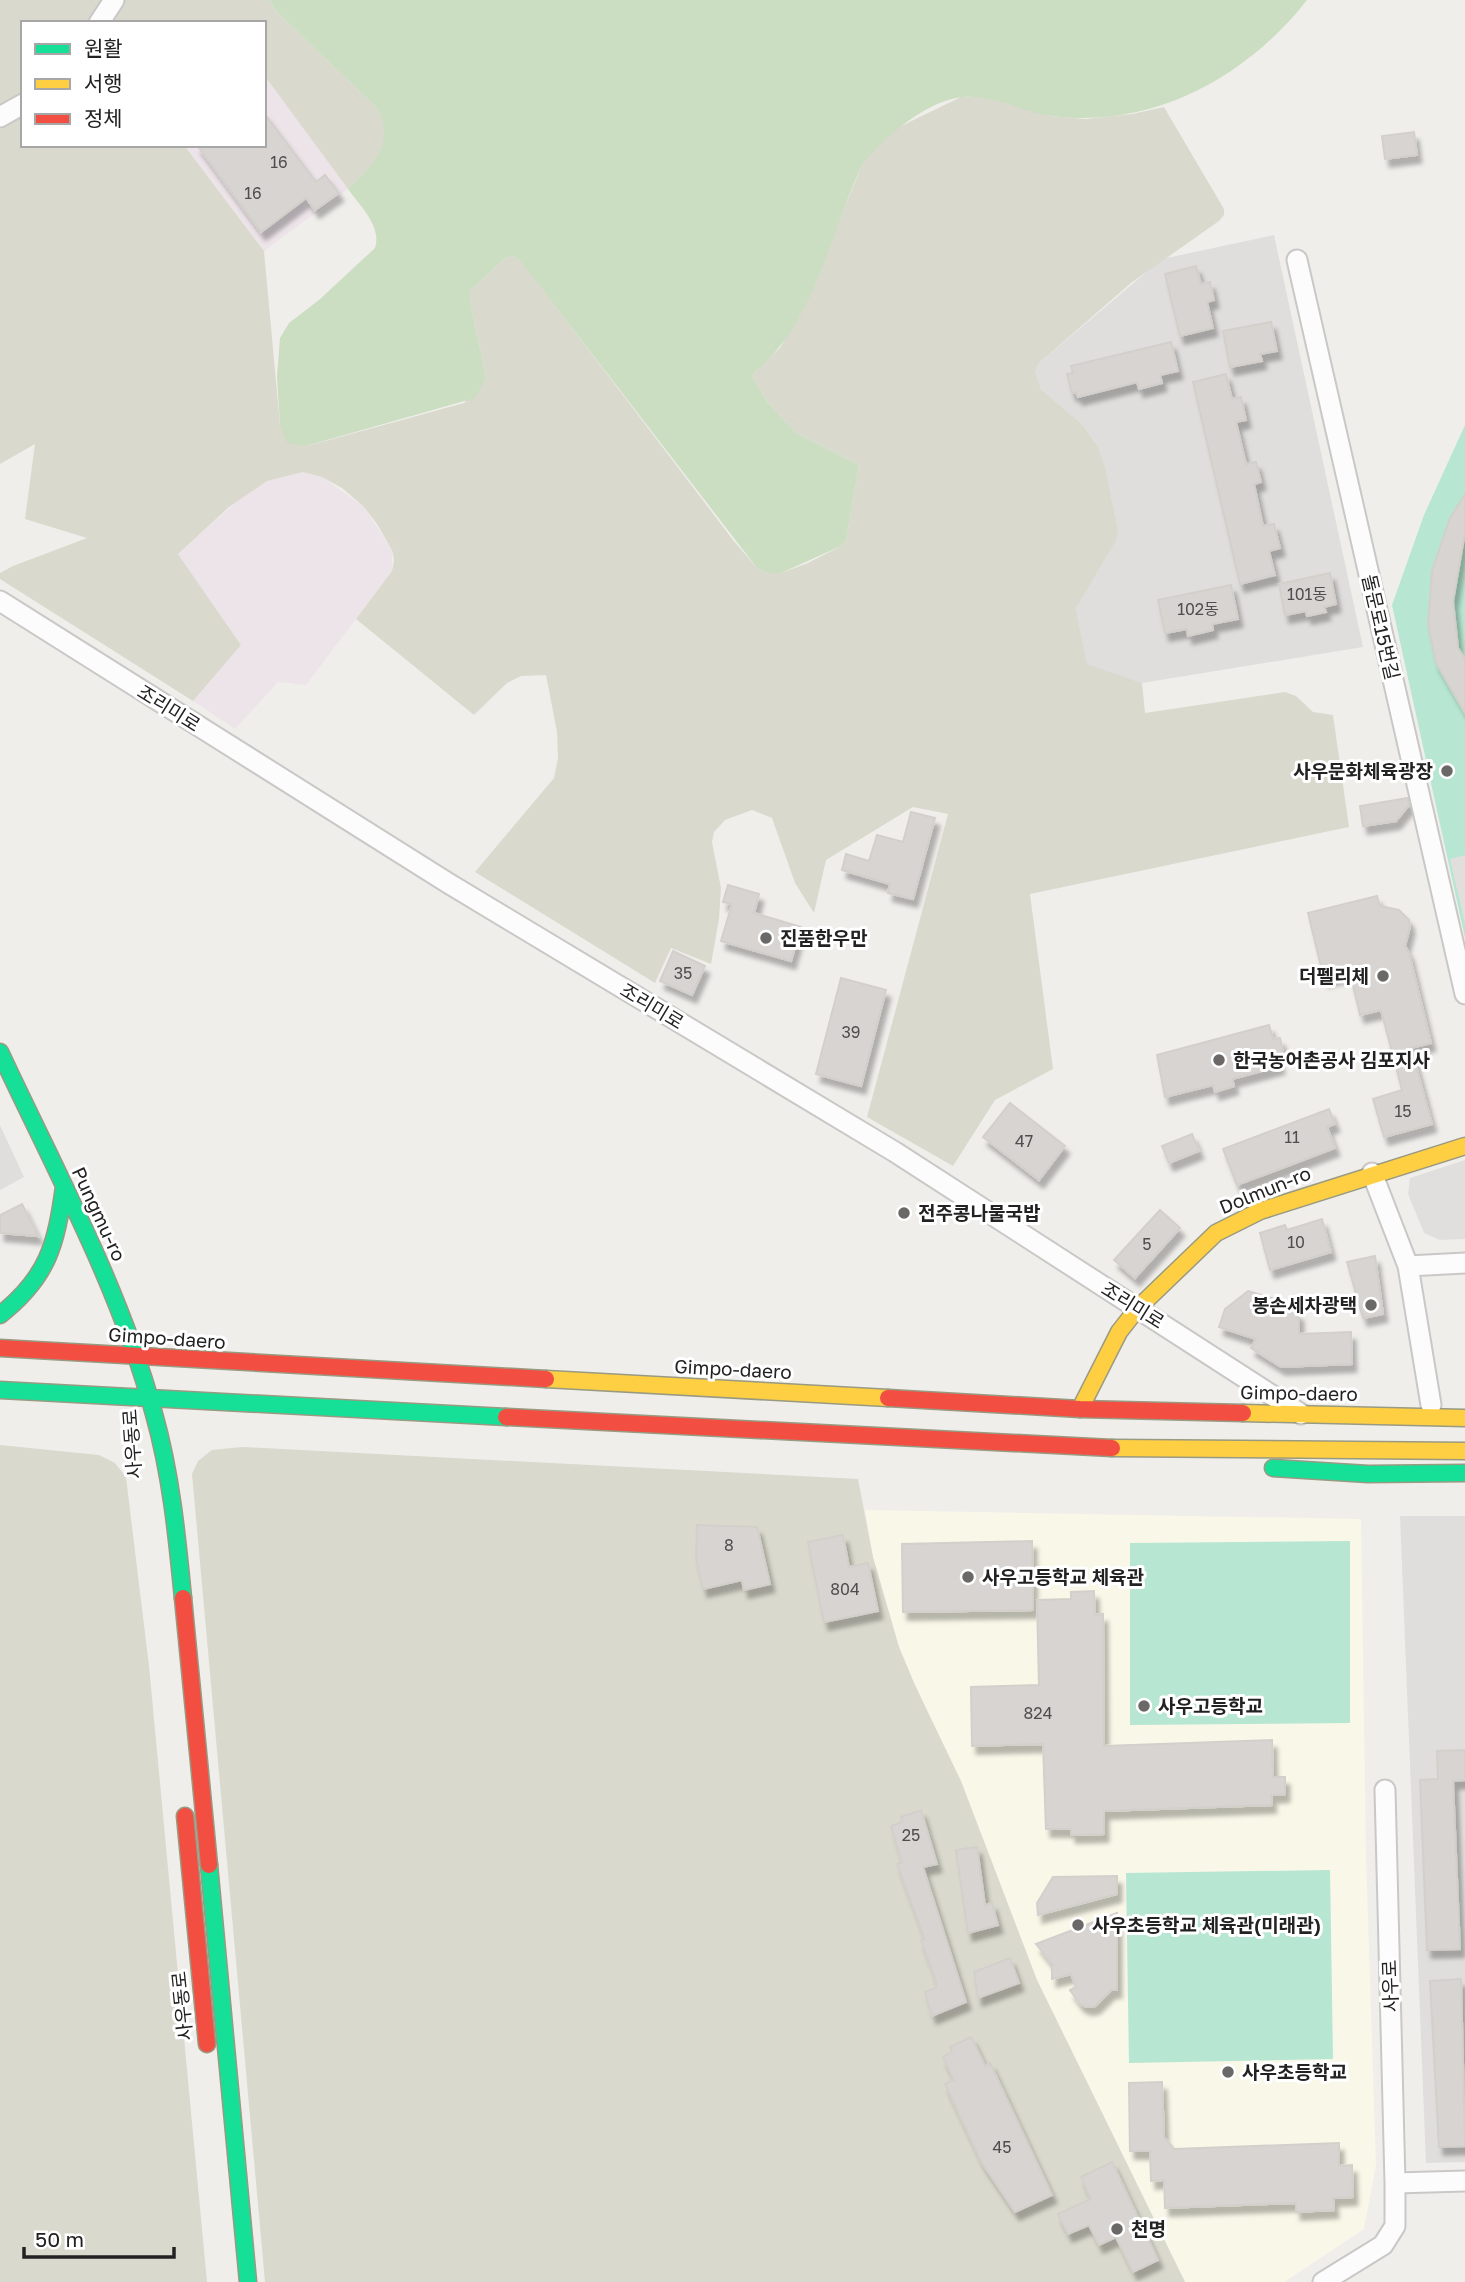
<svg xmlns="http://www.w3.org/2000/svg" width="1465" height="2282" viewBox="0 0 1465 2282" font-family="'Golos Text','Noto Sans KR',sans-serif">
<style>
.residential{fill:#dfdedc}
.industrial{fill:#ede4e9}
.education{fill:#f8f7e8}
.construction{fill:#d9d9cd}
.forest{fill:#cbdec1}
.pitch{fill:#b7e6d2}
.parking{fill:#e0dfde}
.building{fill:#d7d4d2;stroke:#d3d0cc;stroke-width:2;filter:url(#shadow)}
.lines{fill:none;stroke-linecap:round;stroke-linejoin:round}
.street-casing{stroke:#c9c8c7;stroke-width:23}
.fast-casing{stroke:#999a82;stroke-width:19}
.slow-casing{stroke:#999a82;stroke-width:19}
.jam-casing{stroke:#999a82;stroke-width:19}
.street{stroke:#fdfcfc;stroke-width:19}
.fast{stroke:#16e098;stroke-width:16}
.slow{stroke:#ffcf43;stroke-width:16}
.jam{stroke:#f24e42;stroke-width:16}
.poi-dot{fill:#6a6968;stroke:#fff;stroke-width:2.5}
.labels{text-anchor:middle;stroke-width:6;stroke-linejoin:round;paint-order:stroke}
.number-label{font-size:16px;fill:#4f4e4e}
.street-label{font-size:19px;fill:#222;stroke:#fff}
.poi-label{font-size:19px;font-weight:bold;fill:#222;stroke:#fff;text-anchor:start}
</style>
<defs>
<filter id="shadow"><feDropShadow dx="4.5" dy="8" stdDeviation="2" flood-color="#0004"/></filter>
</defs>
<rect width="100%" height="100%" fill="#f0eeeb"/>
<path class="residential" d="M1274,235L1363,647L1142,683L1087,665L1076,609L1117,539L1118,529L1105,466L1098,447L1083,425L1041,389L1035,371L1039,363L1162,259Z
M0,1125L24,1177L0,1190Z
M1400,1516H1465V2162L1426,2163Z"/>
<path class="industrial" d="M264,75L348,189L264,251L184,145H264Z
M303,472L322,477L363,506L392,550V571L306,685L278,682L235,729L193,701L241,645L178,554L246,493L267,481Z"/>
<path class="education" d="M865,1510L1361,1519L1366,1855L1376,2165L1364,2229L1284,2282H1185L1037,1980L1015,1927L991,1860L899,1647L873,1557Z"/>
<path class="construction" d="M0,0H102L88,23H23V92L0,106Z
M124,0H269L276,11L377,108L384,120L386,137L381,152L369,169L348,189L264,75V23H109Z
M961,97H985L1050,116L1085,119L1132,114L1164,107L1224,209V215L1219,221L1131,283L1039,363L1035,371L1041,389L1083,425L1098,447L1105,466L1118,529L1117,539L1076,609L1087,664L1142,683L1145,713L1285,692L1296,696L1313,712L1333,715L1349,827L1030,894L1053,1069L995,1100L953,1166L867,1117L948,814L913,807L826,860L814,913L795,883L772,818L752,810L725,820L714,832L712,842L721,888L719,919L711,964L671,948L655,983L475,872L554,778L558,758L557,732L546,675L521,676L507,683L474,715L356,619L392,571L394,560L392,550L377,524L363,506L342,488L322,477L303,472L267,481L229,507L178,554L241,645L193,701L0,579V573L13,566L87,538L25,519L35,444L0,464V129L23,116V145H184L264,251L280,425L307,446L464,403L486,378L470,301V291L505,258L512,256L519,258L733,540L757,568L768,573H781L808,563L841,546L846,540L859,465L796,433L768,403L753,378L754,373L780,348L793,325L811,291L861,167L872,151L895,129Z
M0,1445L99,1455L115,1463L126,1477L149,1666L207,2282H0Z
M242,1447L858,1479L873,1557L899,1647L914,1683L961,1781L1037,1980L1185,2282H265L192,1474L198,1461L212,1450Z"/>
<path class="forest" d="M269,0H1307C1246,78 1152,129 1052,116C1022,112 995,95 964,97C928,99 881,139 861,167C830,235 814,324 754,373L753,378L768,403L796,433L859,465L846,540L841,546L781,573H768L757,568L519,259L513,256L505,258L470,291V301L486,378L475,398L306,446L287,443L280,425L277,377L280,338L289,323L319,300L375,248C382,226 360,206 348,189C373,166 396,142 377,108L276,11Z"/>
<path class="pitch" d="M1465,425V938L1392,605L1424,515Z
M1350,1541V1723L1130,1725V1543Z
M1330,1870L1333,2059L1129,2063L1126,1873Z"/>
<path class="parking" d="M1465,855V924L1450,859Z
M1465,1160V1239L1440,1240L1424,1233L1408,1194L1410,1178Z"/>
<path class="building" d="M264,113L316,182L325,175L339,193L315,210L306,198L261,232L197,145H264Z
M1414,132L1417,155L1385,159L1382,136Z
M1196,266L1201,284L1210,282L1214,300L1207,302L1213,328L1180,336L1165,274Z
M1271,322L1277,351L1260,354L1262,361L1230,367L1223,331Z
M1171,342L1178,371L1160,375L1162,383L1139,389L1137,382L1078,397L1076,392L1072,393L1067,374L1073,373L1071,366Z
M1226,374L1232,399L1241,397L1246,420L1236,422L1246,464L1256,462L1261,482L1254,484L1263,526L1274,524L1280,548L1269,551L1275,575L1240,584L1193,382Z
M1465,494V532L1453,601L1458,648L1465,659V713L1436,663L1428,625L1432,571L1450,518Z
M1330,573L1336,604L1324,607L1326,612L1307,616L1306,611L1285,615L1279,584Z
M1231,585L1238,619L1212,624L1213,630L1188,636L1187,629L1165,633L1158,600Z
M1408,798L1409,805L1396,821L1363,826L1360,806Z
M911,812L935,818L913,899L888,893L890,884L842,870L846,854L869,861L877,835L903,842Z
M728,885L759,894L754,913L801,927L791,961L721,941L732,904L723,902Z
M1377,896L1380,906L1399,910L1409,920L1410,927L1405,946L1409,953L1431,1043L1411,1048L1432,1124L1384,1137L1373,1099L1402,1090L1381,1010L1360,1015L1350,973L1324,979L1308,913Z
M673,951L705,966L692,995L660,981Z
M841,978L886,990L861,1086L816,1074Z
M1269,1025L1273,1039L1280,1038L1283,1052L1277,1054L1280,1066L1232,1079L1234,1086L1215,1092L1213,1085L1165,1097L1157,1055Z
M1010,1103L1065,1146L1039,1180L983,1137Z
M1329,1109L1335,1124L1327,1127L1335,1148L1237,1185L1223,1149Z
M1192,1134L1199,1151L1169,1163L1162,1146Z
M22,1204L38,1236L0,1233V1215Z
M1160,1210L1180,1228L1135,1278L1114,1260Z
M1322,1219L1331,1252L1270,1270L1260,1233L1285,1225L1287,1230Z
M1375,1256L1383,1314L1363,1318L1347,1262Z
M1248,1291L1275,1299L1299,1314V1334L1351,1332L1352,1364L1281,1367L1251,1348L1256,1339L1219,1327L1225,1309Z
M697,1525L757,1527L770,1584L744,1590L742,1580L703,1589L696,1559Z
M843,1535L849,1567L868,1563L878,1611L824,1622L808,1542Z
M1032,1541L1033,1610L903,1612L902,1544Z
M1094,1591L1095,1615L1103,1614L1104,1746L1272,1740L1273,1777H1285V1794L1271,1795L1272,1805L1104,1811V1834L1071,1835V1829H1046L1043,1744L972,1746L971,1687L1039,1685L1037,1600L1071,1599V1592Z
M1465,1750V1780L1453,1781L1460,1949L1427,1950L1420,1780L1438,1779L1437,1751Z
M921,1810L937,1864L923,1867L966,2002L932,2016L925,1992L936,1988V1981L921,1940L925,1939L897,1864L902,1863L891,1826L902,1822L901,1817Z
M977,1847L985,1905L992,1903L998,1925L968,1933L956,1850Z
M1117,1876V1894L1038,1915L1037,1903L1053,1877Z
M1117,1913V1990H1111L1095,2006L1087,2007L1080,2004L1070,1990L1076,1987L1071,1974L1052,1979V1964L1036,1944Z
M1010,1958L1019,1983L978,1998L974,1972Z
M1461,1979L1465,2146L1439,2147L1430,1981Z
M971,2037L985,2066L990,2063L1052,2195L1015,2212L982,2163L945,2084L954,2080L943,2057L952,2052L950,2047Z
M1162,2082L1164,2137L1174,2149L1339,2143V2166L1352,2165L1353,2197L1333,2198L1334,2210L1296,2212V2203L1165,2208L1164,2180L1151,2181L1150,2151H1130L1129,2083Z
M1112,2162L1158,2260L1133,2272L1116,2237L1099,2245L1089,2225L1068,2234L1058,2214L1091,2199L1081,2177Z"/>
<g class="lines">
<g class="street-casing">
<path id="street" d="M99,23L114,0
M0,117L23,104
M1297,260L1465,994
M0,601L448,883L895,1152L1301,1414
M1372,1173L1408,1266L1431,1405
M1408,1266L1465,1263
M1385,1790L1395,2183
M1323,2282L1383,2245L1395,2226V2183L1465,2181"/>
</g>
<g class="fast-casing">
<path id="fast" d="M0,1052C55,1170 120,1288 154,1414C171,1474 177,1536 183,1598
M0,1315C48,1277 56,1245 64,1187
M0,1390L506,1417
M1273,1468L1368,1474L1465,1473
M209,1865L248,2282"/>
</g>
<g class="slow-casing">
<path id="slow" d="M546,1379L888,1398
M1080,1409L1119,1332L1137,1309L1216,1233L1260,1211L1465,1146
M1243,1413L1465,1418
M1112,1448L1465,1451"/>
</g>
<g class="jam-casing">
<path id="jam" d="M0,1348L546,1379
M888,1398L1080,1409L1243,1413
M506,1417L1112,1448
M183,1598L209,1865
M185,1816L207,2044"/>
</g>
<use href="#street" class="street"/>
<use href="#fast" class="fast"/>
<use href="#slow" class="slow"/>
<use href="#jam" class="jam"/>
</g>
<g class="poi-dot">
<circle cx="1447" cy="771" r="7"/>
<circle cx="766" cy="938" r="7"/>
<circle cx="1383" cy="976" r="7"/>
<circle cx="1219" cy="1060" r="7"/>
<circle cx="904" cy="1213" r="7"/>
<circle cx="1371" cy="1305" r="7"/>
<circle cx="968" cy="1577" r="7"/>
<circle cx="1144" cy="1706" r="7"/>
<circle cx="1078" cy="1925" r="7"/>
<circle cx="1228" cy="2072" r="7"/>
<circle cx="1117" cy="2229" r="7"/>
</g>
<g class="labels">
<g class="number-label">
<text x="279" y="168">16</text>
<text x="253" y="199">16</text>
<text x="1307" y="600">101동</text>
<text x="1198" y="615">102동</text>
<text x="683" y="979">35</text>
<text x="851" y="1038">39</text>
<text x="1403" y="1117">15</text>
<text x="1292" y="1143">11</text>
<text x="1024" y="1147">47</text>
<text x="1296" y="1248">10</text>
<text x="1147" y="1250">5</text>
<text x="729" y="1551">8</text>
<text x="845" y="1595">804</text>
<text x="1038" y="1719">824</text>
<text x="911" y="1841">25</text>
<text x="1002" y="2153">45</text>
</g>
<g class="street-label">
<text transform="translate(1381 627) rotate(77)" y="7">돌문로15번길</text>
<text transform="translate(169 708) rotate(32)" y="7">조리미로</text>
<text transform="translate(652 1006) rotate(31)" y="7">조리미로</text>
<text transform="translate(1265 1190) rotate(-22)" y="7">Dolmun-ro</text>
<text transform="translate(99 1214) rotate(65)" y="7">Pungmu-ro</text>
<text transform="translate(1133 1305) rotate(32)" y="7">조리미로</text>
<text transform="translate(167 1338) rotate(4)" y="7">Gimpo-daero</text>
<text transform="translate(733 1369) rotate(3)" y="7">Gimpo-daero</text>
<text transform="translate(1299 1393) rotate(1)" y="7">Gimpo-daero</text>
<text transform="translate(132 1444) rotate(-94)" y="7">사우동로</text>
<text transform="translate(1390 1986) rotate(-92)" y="7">사우로</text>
<text transform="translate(182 2006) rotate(-96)" y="7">사우동로</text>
</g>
<g class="poi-label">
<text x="1433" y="778" text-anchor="end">사우문화체육광장</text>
<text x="780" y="945">진품한우만</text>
<text x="1369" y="983" text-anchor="end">더펠리체</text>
<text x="1233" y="1067">한국농어촌공사 김포지사</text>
<text x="918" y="1220">전주콩나물국밥</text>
<text x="1357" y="1312" text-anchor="end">봉손세차광택</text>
<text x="982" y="1584">사우고등학교 체육관</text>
<text x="1158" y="1713">사우고등학교</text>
<text x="1092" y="1932">사우초등학교 체육관(미래관)</text>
<text x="1242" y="2079">사우초등학교</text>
<text x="1131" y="2236">천명</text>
</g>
</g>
<rect x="21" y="21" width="245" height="126" fill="#ffffff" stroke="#a7a7a7" stroke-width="2"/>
<rect x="35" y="44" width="35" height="10" fill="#16e098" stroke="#a7a7a7" stroke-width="2"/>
<text x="84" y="56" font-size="21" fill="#222222">원활</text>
<rect x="35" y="79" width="35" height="10" fill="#ffcf43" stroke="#a7a7a7" stroke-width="2"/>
<text x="84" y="91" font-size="21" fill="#222222">서행</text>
<rect x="35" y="114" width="35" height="10" fill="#f24e42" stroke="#a7a7a7" stroke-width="2"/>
<text x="84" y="126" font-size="21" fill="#222222">정체</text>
<path d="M24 2247v10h150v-10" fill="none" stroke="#222222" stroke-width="3.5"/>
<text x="35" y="2247" font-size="21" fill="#222222" stroke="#ffffff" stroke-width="5" paint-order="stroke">50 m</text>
</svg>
